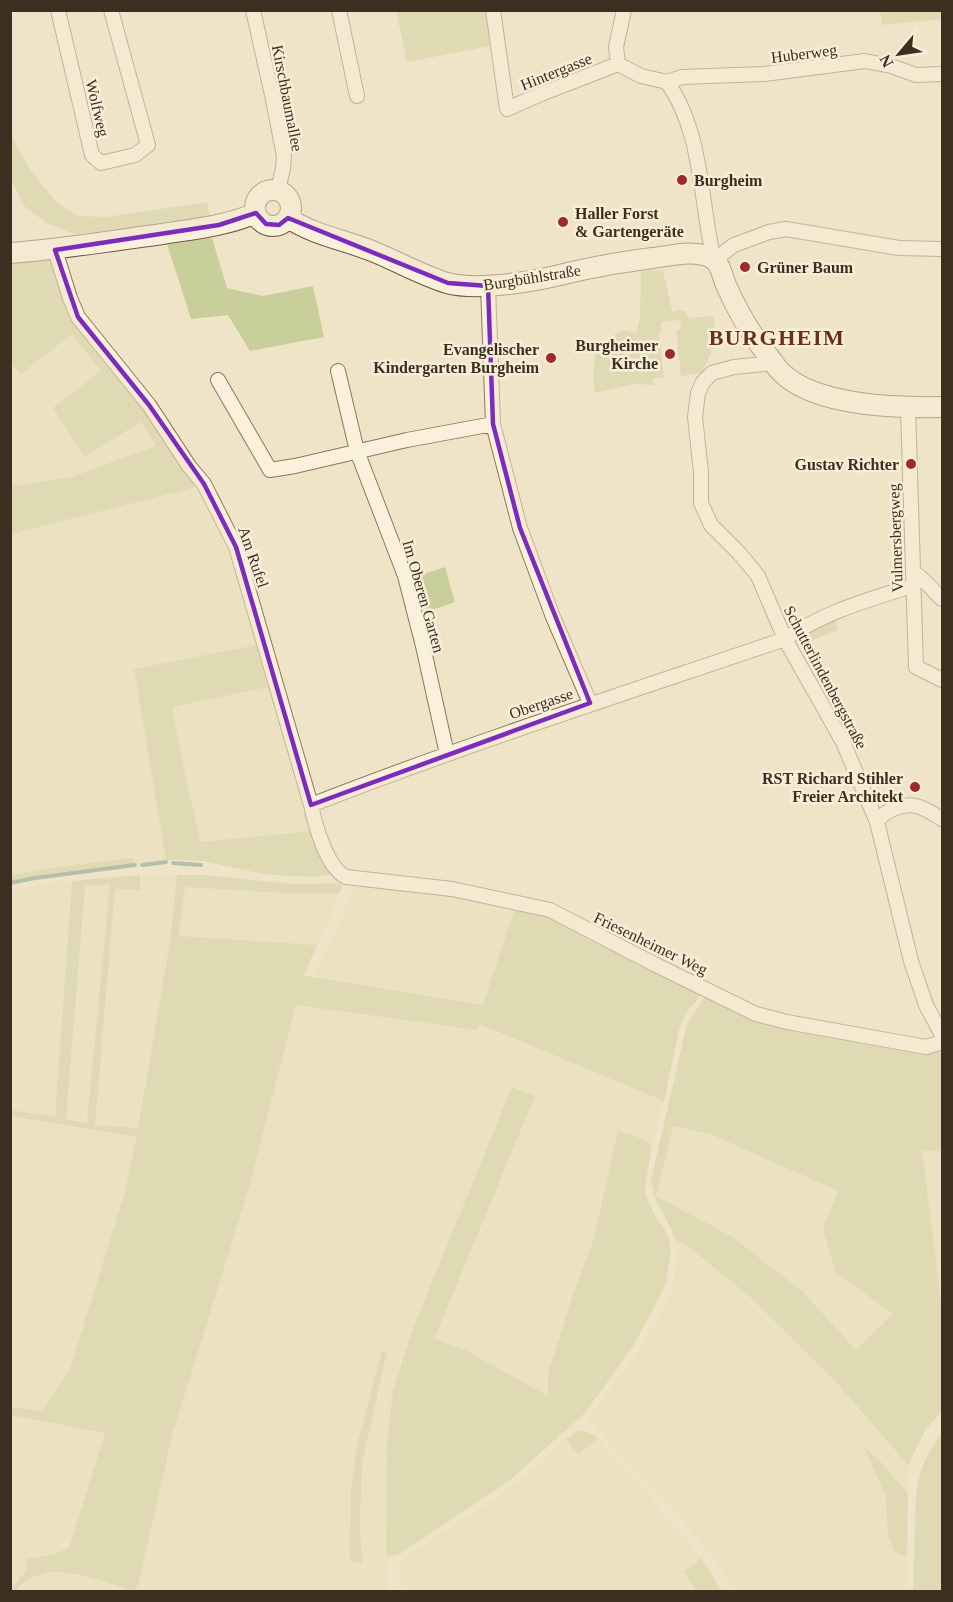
<svg xmlns="http://www.w3.org/2000/svg" width="953" height="1602" viewBox="0 0 953 1602" font-family="Georgia,serif">
<style>
.farmland{fill:#e6deb5;fill-rule:evenodd}
.green{fill:#c9cf9b;fill-rule:evenodd}
.lines{fill:none;stroke-linecap:round;stroke-linejoin:round}
.stream{stroke:#6f938a;stroke-width:4}
.street-casing{stroke:#8d765c;stroke-width:16}
.secondary-casing{stroke:#6f573f;stroke-width:22}
.street{stroke:#faf1dc;stroke-width:14}
.secondary{stroke:#faf1dc;stroke-width:20}
.marked{fill:none;stroke:#7b2cbf;stroke-width:4.5;stroke-linejoin:round}
.poi-dot{fill:#9e2a2b;stroke:#f7eed8;stroke-width:2}
.labels{text-anchor:middle;stroke-width:5;stroke-linejoin:round;paint-order:stroke}
.street-label{font-size:16px;fill:#3d2e20;stroke:#f7eed8}
.poi-label{font-size:16px;font-weight:bold;fill:#3d2e20;stroke:#f7eed8;text-anchor:end}
.district-label{font-size:22px;font-weight:bold;letter-spacing:1.5px;fill:#6b2e1e;stroke:#f7eed8}
</style>
<rect width="100%" height="100%" fill="#f0e4c8"/>
<path class="farmland" d="M72,334L102,371L86,457L142,422L156,446L71,477L11,486L10,364L21,373Z
M197,487L217,524L225,545L250,620L256,645L134,669L166,860L135,864L133,858L42,869L11,875V534Z
M268,687L312,831L200,842L177,735L173,707Z
M140,875H177L171,935L137,1129L95,1125L115,889L140,890Z
M72,881L55,1118L11,1110L10,891L31,886Z
M356,881L516,905L483,1005L312,977L346,908Z
M110,884L87,1123L66,1119L85,886Z
M185,886L283,893L338,894L331,917L317,945L179,936Z
M296,1005L476,1030L478,1024L664,1101L652,1146L638,1137L605,1184L594,1238L573,1295L548,1373V1396L465,1350L434,1339L535,1096L512,1087L412,1331L393,1391L387,1441L386,1507L388,1591L135,1592L139,1582L173,1432L248,1191ZM387,1351L362,1463L360,1524L362,1562L351,1561V1493L357,1445L382,1352Z
M10,1116L138,1136L124,1195L70,1369L42,1412L11,1407Z
M673,1126L710,1134L838,1191L823,1227L835,1272L893,1314L856,1350L802,1291L731,1236L656,1196Z
M922,1151H942V1310Z
M676,1241L684,1244L749,1296L838,1384L908,1465V1494L881,1462L863,1447L886,1497L894,1551L907,1558L905,1591H733L715,1559L670,1507L588,1419L640,1350L671,1293L678,1254Z
M11,1415L105,1432L69,1548L53,1555L27,1559L26,1571L11,1589Z
M598,1438L647,1493L701,1558L684,1572L696,1592L403,1591L400,1566L406,1556L486,1505L517,1482L566,1439L578,1453Z
M57,1573L90,1577L126,1588L124,1592H15L32,1577L42,1574Z"/>
<path class="green" d="M396,11H485L490,46L407,62Z
M880,11H942V19L882,25Z
M10,133L27,165L56,202L78,216L106,217L207,202L210,216L101,232L73,234L45,222L24,206L11,179Z
M212,238L227,288L263,296L313,286L324,337L250,351L228,315L191,319L167,244Z
M52,257L73,316L145,406L197,487L11,534V486L71,477L156,446L141,422L85,457L53,408L101,371L72,334L21,374L11,364V261Z
M663,270L672,312L678,310L685,311L688,318L713,316C718,339 712,351 702,373L681,376L676,330L681,329L680,320L661,322V333H659L664,377L653,378L654,385L634,384L595,393L593,377L597,342L605,345L610,338L622,330L636,333L640,318L641,271Z
M445,567L455,602L426,612L415,577Z
M835,618L838,630L798,646L799,637Z
M256,645L268,687L173,707L177,735L200,842L312,831L334,874L313,877L286,876L263,874L203,861L166,860L134,669Z
M133,858L135,864L36,876L11,882V875L42,869Z
M140,875V890L115,889L95,1125L138,1128L171,935L177,875H205L294,884L340,883L342,888L338,894L283,893L185,887L179,936L317,945L304,975L312,977L483,1005L516,905L563,918L705,987L695,1003L689,1008L680,1026L664,1101L479,1024L477,1030L296,1005L248,1191L173,1432L139,1582L135,1591H124L125,1588C100,1580 59,1565 33,1577C26,1580 21,1586 15,1591H11V1589L26,1571L27,1559L52,1555L69,1548L105,1433L11,1415L10,1407L42,1411L70,1369L124,1195L137,1137L11,1116V1110L55,1117L72,881ZM110,884L87,1122L86,1123L66,1119L85,886Z
M710,989L779,1023L940,1051L942,1053V1151H922L942,1310V1411L926,1429L908,1465L838,1384L749,1296L685,1244L676,1241C669,1220 653,1202 651,1180L687,1024ZM673,1126L710,1134L838,1191L823,1227L835,1272L893,1314L856,1350L802,1291L731,1236L656,1196Z
M512,1087L535,1096L434,1339L465,1350L548,1396V1373L573,1295L594,1238L618,1131L638,1137L652,1146L645,1186L646,1195L653,1212L668,1235L671,1250L666,1283L652,1311L632,1348L585,1413L510,1480L399,1554L388,1557L386,1552L387,1441L393,1391L412,1331Z
M382,1351H387L362,1463L360,1524L362,1563L350,1561L351,1493L357,1445Z
M579,1430L590,1433L598,1438L578,1454L566,1439Z
M942,1432V1591H913L916,1494C918,1485 919,1475 923,1466C927,1453 935,1442 942,1432Z
M863,1446L881,1462L908,1494L907,1558L894,1551L888,1536L886,1497Z
M701,1558L722,1591H696L684,1572Z"/>
<g class="lines">
<path class="stream" d="M173,863L201,865
M142,865L166,862
M10,883L35,878L135,865"/>
<g class="street-casing">
<path id="street" d="M58,10L92,155L101,163L135,155L148,145L111,10
M253,10L272,95L284,156L283,168L278,191
M339,10L357,96
M493,10L507,109L541,94L618,64
M618,64L641,76L667,82C703,132 700,202 714,260L734,245L769,232L786,229L899,248L942,249
M618,64L616,47L624,10
M667,82L682,77L764,74L865,61L891,66L916,75L942,74
M55,250L70,298L78,317L149,405L189,466L204,484L236,547L311,805C315,825 327,868 346,877L452,889L550,910L656,965L756,1014L787,1022L926,1047L942,1042
M488,286L493,424L520,528L553,617L590,703
M773,363L734,367L712,373L703,382L698,393L695,417L701,472V503L711,525L740,554L758,576L785,639L843,742L877,822L911,961L926,1005L942,1035
M338,371L357,451L405,576L423,646L447,754
M218,380L270,470L295,466L407,440L493,424
M908,408L916,667L942,680
M913,572C924,578 932,590 942,599
M311,805C467,744 626,693 785,639C824,612 868,600 912,586
M877,822C884,811 902,803 916,806C925,808 934,814 942,819"/>
</g>
<g class="secondary-casing">
<path id="secondary" d="M255 208a18 18 0 1 1 36 0a18 18 0 1 1-36 0Z
M288,218C314,235 344,240 372,251C397,261 421,275 447,283C477,291 530,282 560,275C591,267 622,262 653,258C669,256 687,251 703,255C709,256 714,259 718,264C722,271 723,278 726,285C738,313 754,339 773,362C776,366 778,370 782,373C816,406 898,408 942,407
M10,253C62,249 111,241 162,234C194,229 226,226 256,213"/>
</g>
<use href="#street" class="street"/>
<use href="#secondary" class="secondary"/>
</g>
<path d="M0 0H953V1602H0ZM256,213L266,224L279,225L288,218L448,283L488,286L493,424L520,528L590,703L311,805L236,547L204,484L149,405L78,317L55,250L219,225Z" fill="#f0e4c8" fill-opacity=".55" fill-rule="evenodd"/>
<path class="marked" d="M256,213L266,224L279,225L288,218L448,283L488,286L493,424L520,528L590,703L311,805L236,547L204,484L149,405L78,317L55,250L219,225Z"/>
<g class="poi-dot">
<circle cx="682" cy="180" r="6"/>
<circle cx="563" cy="222" r="6"/>
<circle cx="745" cy="267" r="6"/>
<circle cx="670" cy="354" r="6"/>
<circle cx="551" cy="358" r="6"/>
<circle cx="911" cy="464" r="6"/>
<circle cx="915" cy="787" r="6"/>
</g>
<g class="labels">
<g class="street-label">
<text transform="translate(804 53) rotate(-7)" y="6">Huberweg</text>
<text transform="translate(556 71) rotate(-22)" y="6">Hintergasse</text>
<text transform="translate(288 98) rotate(79)" y="6">Kirschbaumallee</text>
<text transform="translate(98 108) rotate(77)" y="6">Wolfweg</text>
<text transform="translate(532 277) rotate(-9)" y="6">Burgbühlstraße</text>
<text transform="translate(895 538) rotate(-92)" y="6">Vulmersbergweg</text>
<text transform="translate(254 557) rotate(71)" y="6">Am Rufel</text>
<text transform="translate(424 596) rotate(74)" y="6">Im Oberen Garten</text>
<text transform="translate(826 677) rotate(62)" y="6">Schutterlindenbergstraße</text>
<text transform="translate(541 703) rotate(-19)" y="6">Obergasse</text>
<text transform="translate(651 943) rotate(26)" y="6">Friesenheimer Weg</text>
</g>
<g class="poi-label">
<text x="694" y="186" text-anchor="start">Burgheim</text>
<text x="575" y="219" text-anchor="start">Haller Forst<tspan x="575" dy="18">&amp; Gartengeräte</tspan></text>
<text x="757" y="273" text-anchor="start">Grüner Baum</text>
<text x="658" y="351">Burgheimer<tspan x="658" dy="18">Kirche</tspan></text>
<text x="539" y="355">Evangelischer<tspan x="539" dy="18">Kindergarten Burgheim</tspan></text>
<text x="899" y="470">Gustav Richter</text>
<text x="903" y="784">RST Richard Stihler<tspan x="903" dy="18">Freier Architekt</tspan></text>
</g>
<g class="district-label">
<text x="777" y="345">BURGHEIM</text>
</g>
</g>
<rect width="953" height="1602" fill="none" stroke="#3d2e20" stroke-width="24"/>
<g transform="translate(899 54) rotate(241)" stroke="#f7eed8" stroke-width="4.5" paint-order="stroke">
<path d="M0-4.5L10 22L0 15L-10 22Z" fill="#3d2e20"/>
<text y="-9" font-size="16" font-weight="bold" text-anchor="middle" fill="#3d2e20">N</text>
</g>
</svg>
